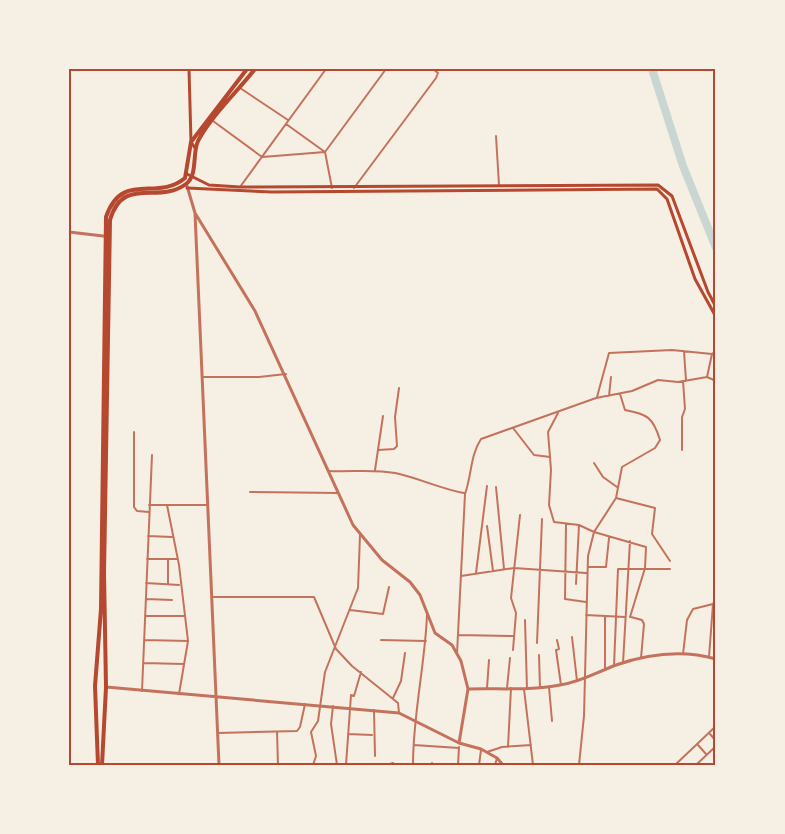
<svg xmlns="http://www.w3.org/2000/svg" width="785" height="834" viewBox="0 0 785 834" font-family="'Noto Sans',sans-serif">
<style>
.lines{fill:none;stroke-linecap:round;stroke-linejoin:round}
.river{stroke:#c9d6d2;stroke-width:8}
.minor{stroke:#c5725c;stroke-width:2}
.tertiary{stroke:#c5725c;stroke-width:3}
.secondary{stroke:#b5482f;stroke-width:3}
.primary{stroke:#b5482f;stroke-width:4}
.neatline{fill:none;stroke:#b5482f;stroke-width:2}
</style>
<rect width="100%" height="100%" fill="#f6efe4"/>
<g class="lines">
<path class="river" d="M652,69L683,166L716,248"/>
<path class="minor" d="M240,88L288,120
M213,121L262,157L325,152L332,188
M286,124L325,152L386,69
M496,136L499,185
M240,187L326,69
M354,188L436,78L438,73L433,69
M684,351L686,381
M202,377H259L286,374
M707,377L716,381
M609,396L611,377
M597,397L609,353L672,350L712,354L716,351
M558,413L548,432L551,470L549,505L554,522L579,525L594,532L646,547L645,568L630,617
M513,428L534,455L550,457
M134,432V507L137,511L149,512
M378,450L394,449L397,446L395,417L399,388
M682,450V417L685,409L683,381
M594,463L603,477L617,487
M375,470L383,416
M329,471C352,472 374,469 395,473C419,478 441,489 464,493
M496,487L504,569
M250,492L338,493
M616,498L655,508L652,534L670,561
M149,505H207
M167,505L179,565L188,641L179,694
M566,524L565,599L586,602
M487,526L493,571
M148,536L172,537
M147,559H177
M588,567H606L609,538
M476,573L487,486
M461,576L514,568L586,573
M146,583L179,585
M168,583V559
M576,584L579,525
M212,597H314L336,649L352,666L398,703L399,713
M146,599L172,600
M350,610L383,614L389,587
M586,615L625,617
M145,616H184
M631,617L642,620L644,624L641,658
M525,620L527,689
M458,635L514,636
M572,637L577,681
M144,640L188,641
M381,640L426,641
M557,640L559,649L556,650L561,685
M537,643L542,519
M513,650L516,613L511,598L520,515
M457,654L465,494C472,474 470,456 481,439L596,398L632,391L658,380L678,382L707,377L712,354
M683,654L687,620L693,609L713,604L716,599
M539,655L540,688
M709,657L713,604
M143,663L184,664
M623,663L630,541
M614,666L618,569H670
M605,670V616
M549,687L552,721
M487,688L489,660
M507,688L510,658
M524,689L533,765
M142,691L152,455
M393,698L401,681L405,653
M333,706L331,724L337,765
M374,710L375,756
M277,732L278,765
M218,733L297,731L300,727L305,704
M348,734L372,735
M710,734L716,741
M414,745L459,748
M698,745L706,754
M508,747L511,688
M487,752L502,747L531,745
M413,764C413,714 425,665 427,615
M313,765L316,756L311,732L318,721L325,672L358,588L360,535
M346,765L351,695L354,696L361,672
M387,765L393,763
M432,765V763
M458,765L459,747
M479,765L481,750
M495,765L497,758
M579,765L584,716L588,556L594,532L616,498L622,467L655,448L660,440C653,417 647,414 625,410L620,394
M675,765L716,726
M696,765L716,746"/>
<path class="tertiary" d="M187,186L195,213L219,765
M195,213L255,311L353,525L382,560L410,582L420,595L435,633L452,645L461,661L468,689L459,743
M69,232L103,236
M106,687L399,713L459,743L481,749L497,758L503,765
M468,689C499,688 529,691 560,685C580,682 597,672 616,665C648,654 684,650 716,659"/>
<path class="secondary" d="M189,69L191,142L195,148
M187,174L209,185L240,187L658,185L672,196L708,292L716,307
M187,188L272,192L657,189L667,199L695,279L716,317"/>
<path class="primary" d="M98,765L95,686L101,609L106,217C122,170 157,202 185,178L191,142L247,69
M102,765L106,687L104,573L110,220C123,175 158,205 186,184C198,175 192,154 198,141C212,115 237,92 255,69"/>
</g>
<rect width="785" height="834" fill="none" stroke="#f6efe4" stroke-width="141"/>
<rect x="70" y="70" width="644" height="694" class="neatline"/>
</svg>
